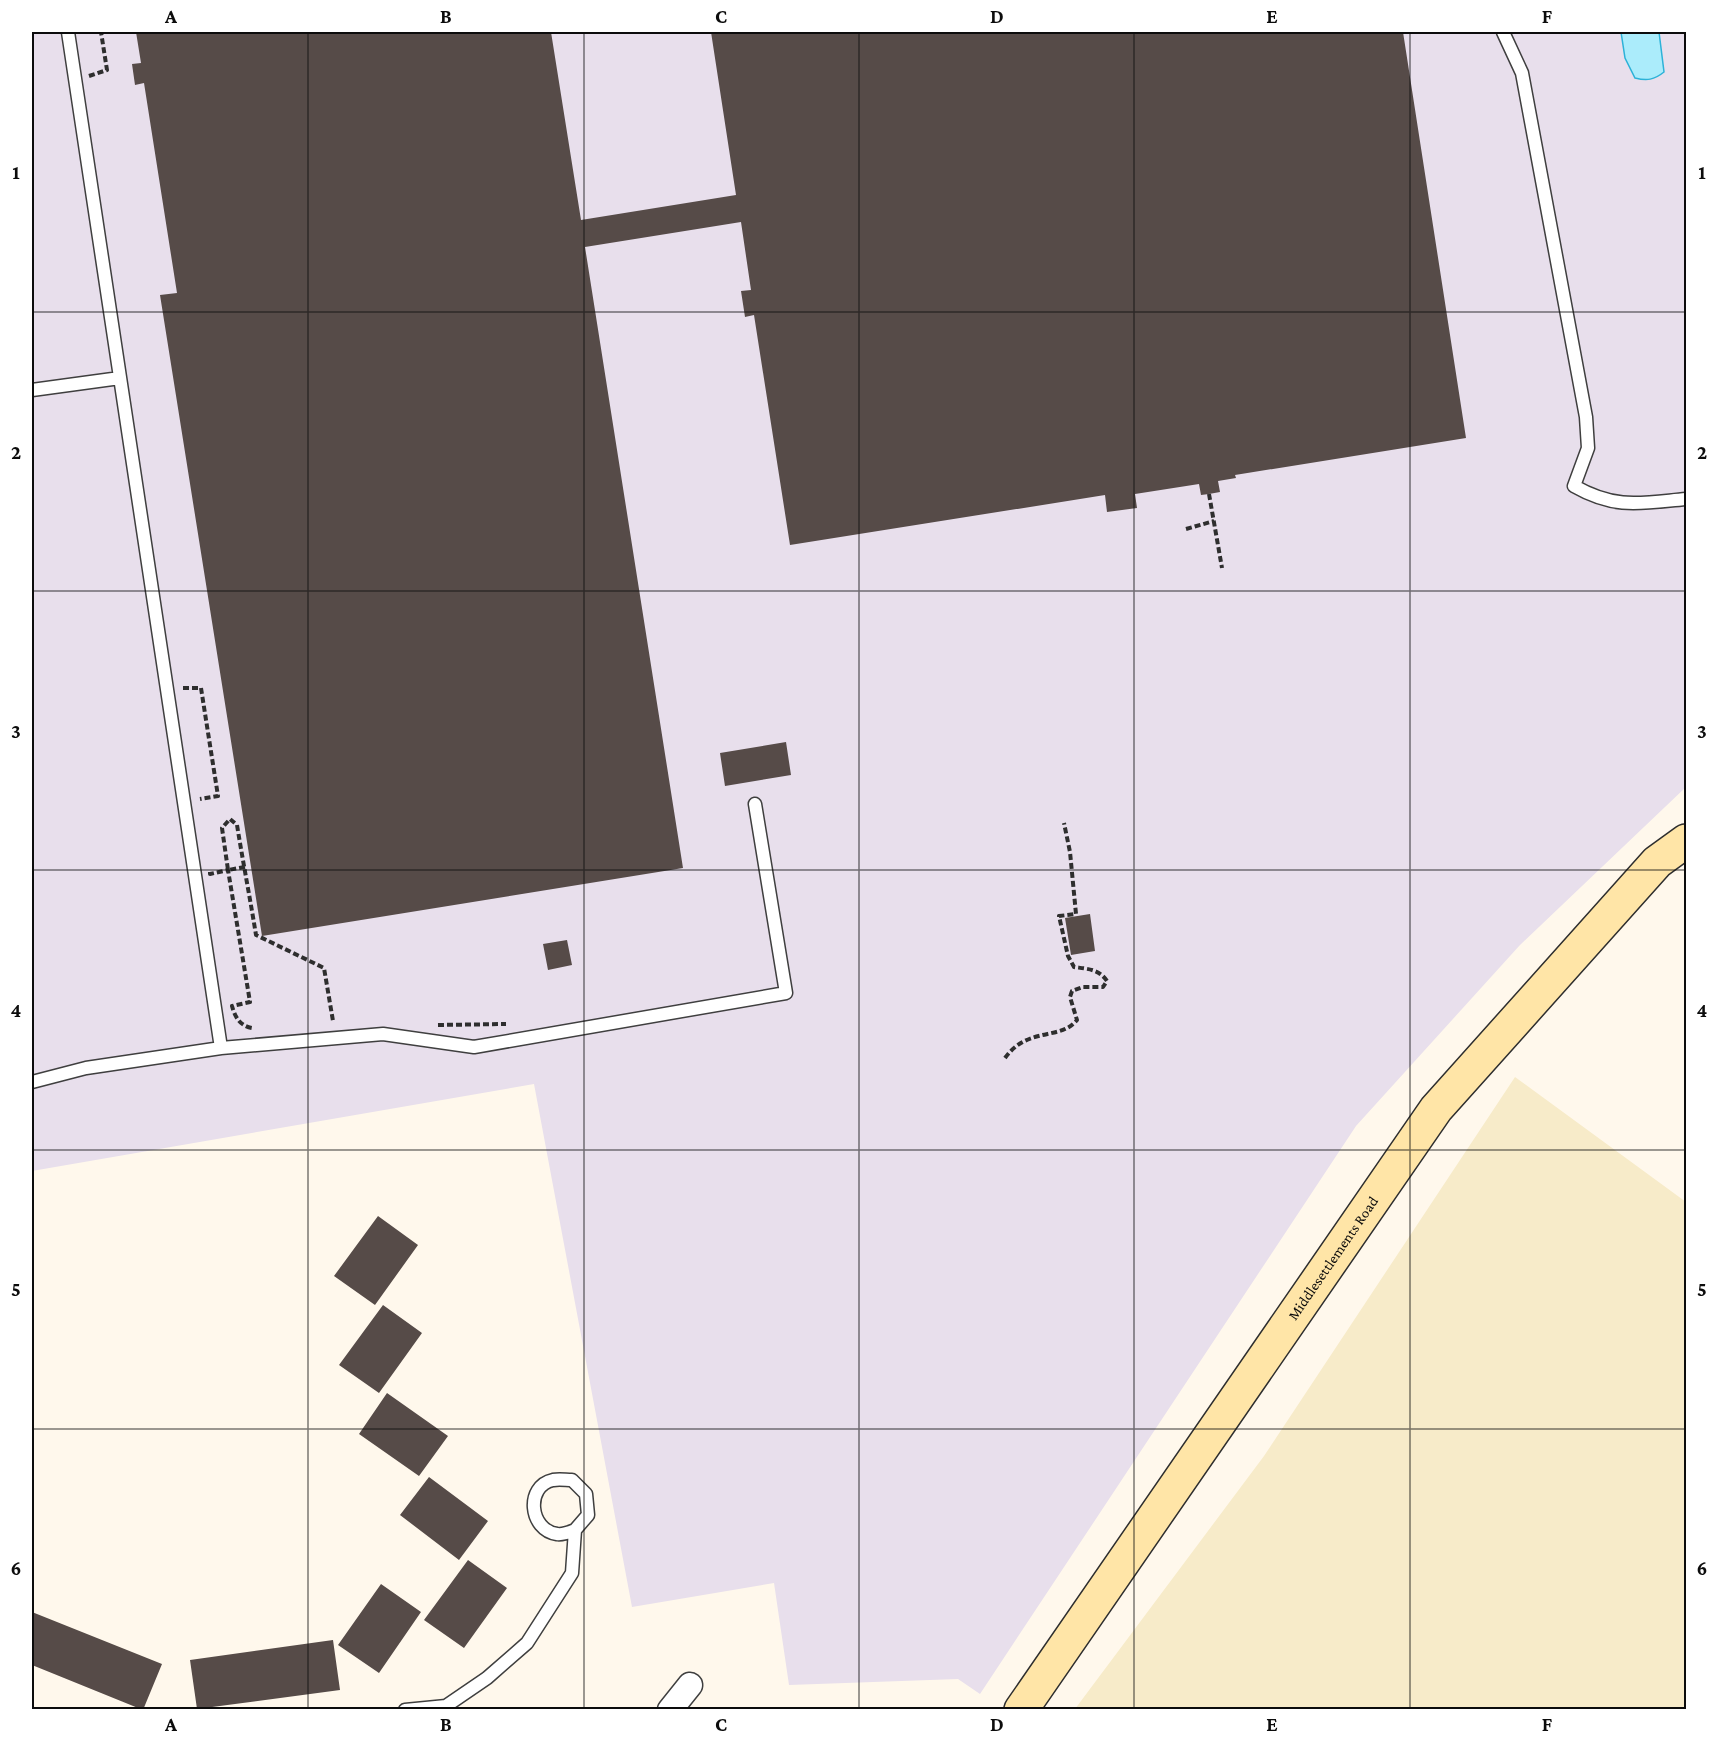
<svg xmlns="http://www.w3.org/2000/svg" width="1718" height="1741" viewBox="0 0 1718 1741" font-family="'Crimson Pro',serif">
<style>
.industrial{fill:#e8dfec}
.farmland{fill:#f7ebc9}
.water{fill:#abecfb;stroke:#2db2d8;stroke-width:1.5}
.building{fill:#564b48}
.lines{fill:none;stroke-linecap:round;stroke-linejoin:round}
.lane-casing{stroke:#3f3f3f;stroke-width:15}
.street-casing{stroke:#3f3f3f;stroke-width:27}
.secondary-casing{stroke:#2e2e2e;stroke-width:36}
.path{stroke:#2e2e2e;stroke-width:4;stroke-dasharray:6 3;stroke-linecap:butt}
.lane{stroke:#fff;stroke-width:12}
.street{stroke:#fff;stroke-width:24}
.secondary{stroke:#ffe5a7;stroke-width:33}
.grid{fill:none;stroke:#0c0c0c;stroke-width:1.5;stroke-opacity:0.55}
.labels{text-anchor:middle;stroke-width:6;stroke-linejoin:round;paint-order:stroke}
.street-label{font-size:15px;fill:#0c0c0c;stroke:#fff}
.neatline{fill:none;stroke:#0c0c0c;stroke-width:2}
.grid-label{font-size:20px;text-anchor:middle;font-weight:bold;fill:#0c0c0c}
</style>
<rect width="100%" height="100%" fill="#fff8ec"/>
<path class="industrial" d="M32,32H1686V787L1520,945L1356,1126L980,1694L958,1679L789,1685L774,1583L632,1607L534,1084L32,1171Z"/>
<path class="farmland" d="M1515,1077L1686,1202V1709H1075L1264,1456Z"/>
<path class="water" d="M1621,32H1659L1664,72C1654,80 1647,81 1635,78L1625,58Z"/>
<path class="building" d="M136,32H551L581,220L736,195L711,32H1403L1466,438L1235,475L1236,478L1218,481L1220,492L1209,494L1201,495L1199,484L1135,494L1137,508L1107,512L1105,495L790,545L754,315L745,317L741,291L751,290L741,222L585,247L683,868L262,936L160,295L177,293L144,83L135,85L132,64L141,63Z
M786,742L791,775L725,786L720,753Z
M1090,914L1095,951L1071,955L1065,918Z
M567,940L572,965L548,970L543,944Z
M378,1216L418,1245L375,1305L334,1276Z
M383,1305L422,1333L379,1393L339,1365Z
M387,1393L448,1436L419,1476L359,1434Z
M429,1477L488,1521L459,1560L400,1515Z
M468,1560L507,1588L464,1648L424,1620Z
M381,1584L421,1612L379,1673L338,1645Z
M32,1612L162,1664L143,1710L32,1665Z
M333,1640L340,1690L197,1709L190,1660Z"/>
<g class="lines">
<g class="lane-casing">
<path id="lane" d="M68,32L221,1048
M1503,32L1522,73L1586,417L1588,448L1574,486C1616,510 1642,503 1686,499
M32,390L120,378
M32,1082L86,1068L221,1048L383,1034L474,1047L786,993L755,804
M405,1710L446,1706L487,1678L527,1643L572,1573L575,1530L588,1515L586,1494L572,1480C566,1480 559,1479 553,1480C525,1486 529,1530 557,1534C562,1535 570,1532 575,1530"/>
</g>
<g class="street-casing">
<path id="street" d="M670,1710L690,1685"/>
</g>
<g class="secondary-casing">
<g id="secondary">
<path id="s1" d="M1021,1710L1436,1109L1657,862L1686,841"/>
</g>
</g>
<path class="path" d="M89,76L107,70L101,32
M1209,494L1222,568
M1186,529L1214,521
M183,688H201L218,796L200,799
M245,867L228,870L222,828L230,819L237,825C243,862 250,898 256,935L324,968L333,1021
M210,872V874L228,870L250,1002L232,1006C235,1017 240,1026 252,1028
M438,1025L506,1024
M1005,1058C1028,1026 1060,1041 1077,1020L1070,997L1072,991L1083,987H1103L1107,981C1099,969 1088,969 1074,967L1068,956L1059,916L1076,914L1070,852L1064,823"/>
<use href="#lane" class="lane"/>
<use href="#street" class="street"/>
<use href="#secondary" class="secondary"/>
</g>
<path class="grid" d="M308,32V1710M584,32V1710M859,32V1710M1134,32V1710M1410,32V1710M32,312H1686M32,591H1686M32,870H1686M32,1150H1686M32,1429H1686"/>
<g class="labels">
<g class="street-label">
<text dy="5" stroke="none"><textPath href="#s1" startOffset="549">Middlesettlements Road</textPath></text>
</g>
</g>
<rect width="1718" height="1741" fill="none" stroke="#ffffff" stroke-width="66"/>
<rect x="33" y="33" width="1652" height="1675" class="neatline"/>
<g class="grid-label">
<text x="171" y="23">A</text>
<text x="446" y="23">B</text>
<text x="721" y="23">C</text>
<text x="997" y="23">D</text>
<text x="1272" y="23">E</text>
<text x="1547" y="23">F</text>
<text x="16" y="179">1</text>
<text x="1702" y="179">1</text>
<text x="16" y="459">2</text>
<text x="1702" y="459">2</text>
<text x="16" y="738">3</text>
<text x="1702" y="738">3</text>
<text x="16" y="1017">4</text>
<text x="1702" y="1017">4</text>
<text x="16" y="1296">5</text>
<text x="1702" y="1296">5</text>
<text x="16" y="1575">6</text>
<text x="1702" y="1575">6</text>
<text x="171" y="1731">A</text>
<text x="446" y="1731">B</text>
<text x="721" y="1731">C</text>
<text x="997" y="1731">D</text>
<text x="1272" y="1731">E</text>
<text x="1547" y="1731">F</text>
</g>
</svg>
